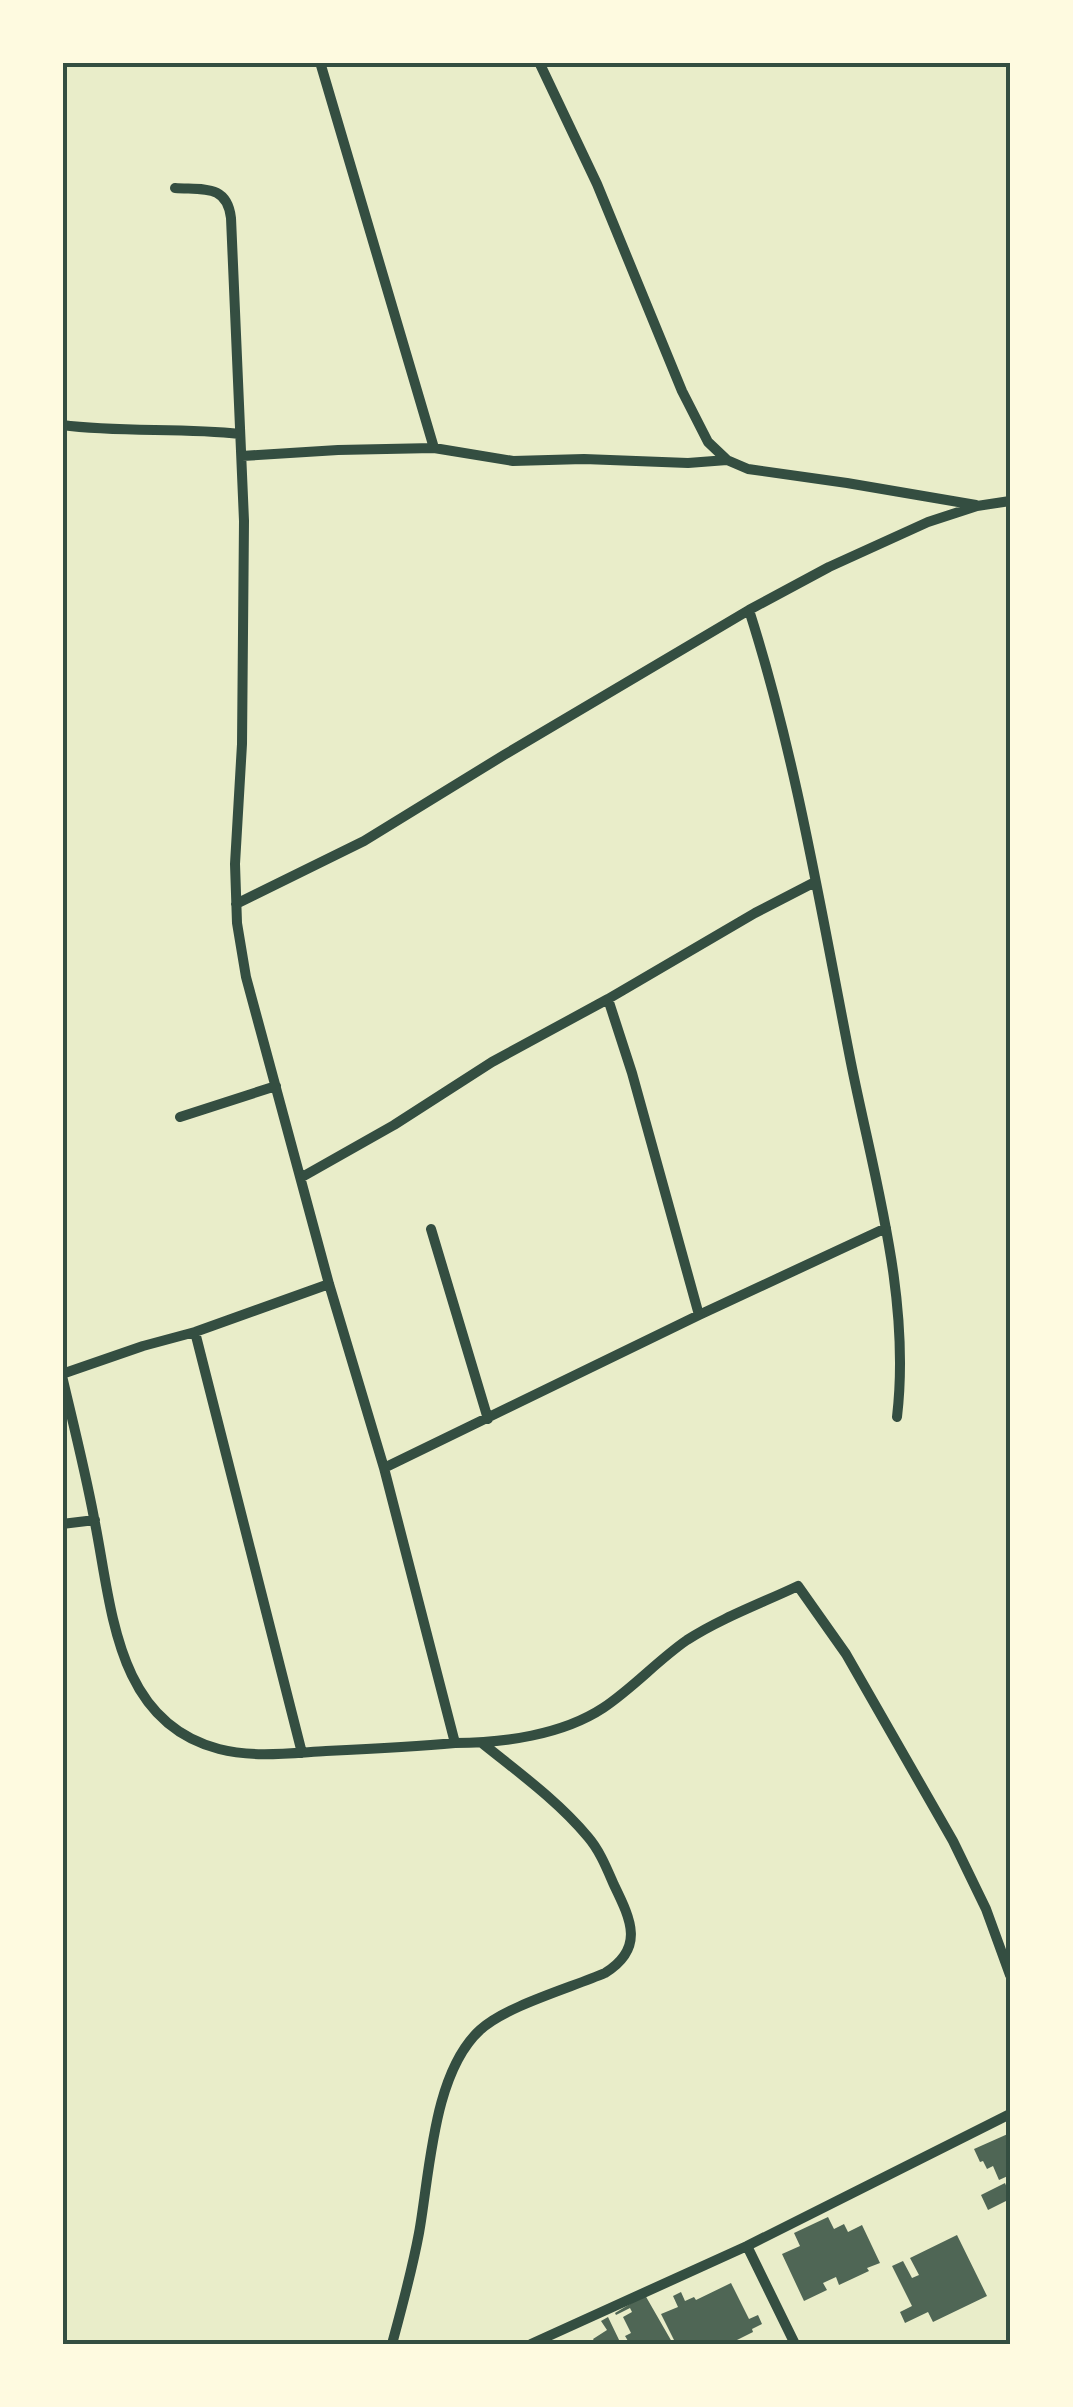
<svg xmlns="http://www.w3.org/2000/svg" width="1073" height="2407" viewBox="0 0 1073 2407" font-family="Raleway,sans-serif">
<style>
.building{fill:#4f6655}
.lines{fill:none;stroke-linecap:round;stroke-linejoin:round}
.minor{stroke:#344e41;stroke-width:10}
.neatline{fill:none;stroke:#344e41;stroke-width:4}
</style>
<rect width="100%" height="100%" fill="#e9edc9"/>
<path class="building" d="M1010,2133V2175L999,2180L993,2166L987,2169L983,2161L980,2162L974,2149Z
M1005,2183L1007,2188L1010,2186V2199L988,2210L981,2195Z
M828,2217L834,2229L844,2224L848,2232L862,2225L880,2263L867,2268L869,2271L839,2285L836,2277L823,2283L827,2290L804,2301L782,2254L800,2246L794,2233Z
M957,2235L987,2296L933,2322L928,2312L905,2323L900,2312L912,2306L892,2266L903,2261L912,2278L919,2275L910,2258Z
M731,2283L749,2319L758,2315L762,2324L752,2329L753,2332L729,2344H676L661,2314L678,2307L673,2296L681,2292L685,2301L694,2297L696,2300Z
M645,2295L672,2342L667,2344H596L593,2339L607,2330L601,2321L608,2317L621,2344L628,2341L625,2336L631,2333L623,2317L632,2312L630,2308L616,2315L615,2313Z"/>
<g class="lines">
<path class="minor" d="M320,62L434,448
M539,62L597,184L682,391L708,442L727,460L748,469L847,483L976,505
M175,188C203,190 227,184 231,218L244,521L242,744L235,864L237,923L246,977L329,1284L384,1468L455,1743
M62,425C122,433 181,427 240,434
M242,456L338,450L434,448L513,461L584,459L688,463L727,460
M749,610C796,757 821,911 851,1063C874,1178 911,1298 897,1417
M236,904L364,841L504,755L749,610L829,567L928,522L977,506L1010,501
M608,999L632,1073L699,1315
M180,1117L276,1086
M302,1177L394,1125L492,1062L608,999L755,913L815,882
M431,1229L488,1419
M195,1332L302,1753
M62,1374L143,1346L195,1332L329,1284
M62,1376C73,1423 85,1470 94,1518C112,1605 114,1722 219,1749C253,1758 291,1753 326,1751C369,1749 412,1747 455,1743C503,1743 562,1735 603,1708C633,1688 658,1660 687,1640C721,1618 762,1603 798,1586L846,1654L953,1841L986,1909L1010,1975
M384,1468L699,1315L886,1228
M62,1524L95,1520
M747,2246L795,2344
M392,2344C402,2307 412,2271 419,2233C430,2172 433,2073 480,2030C506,2006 570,1988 605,1973C645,1948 631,1920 614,1885C607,1869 600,1851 588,1837C558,1801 518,1772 482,1743
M531,2344L747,2246L1010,2114"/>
</g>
<rect width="1073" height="2407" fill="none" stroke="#fefae0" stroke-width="130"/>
<rect x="65" y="65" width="943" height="2277" class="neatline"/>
</svg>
